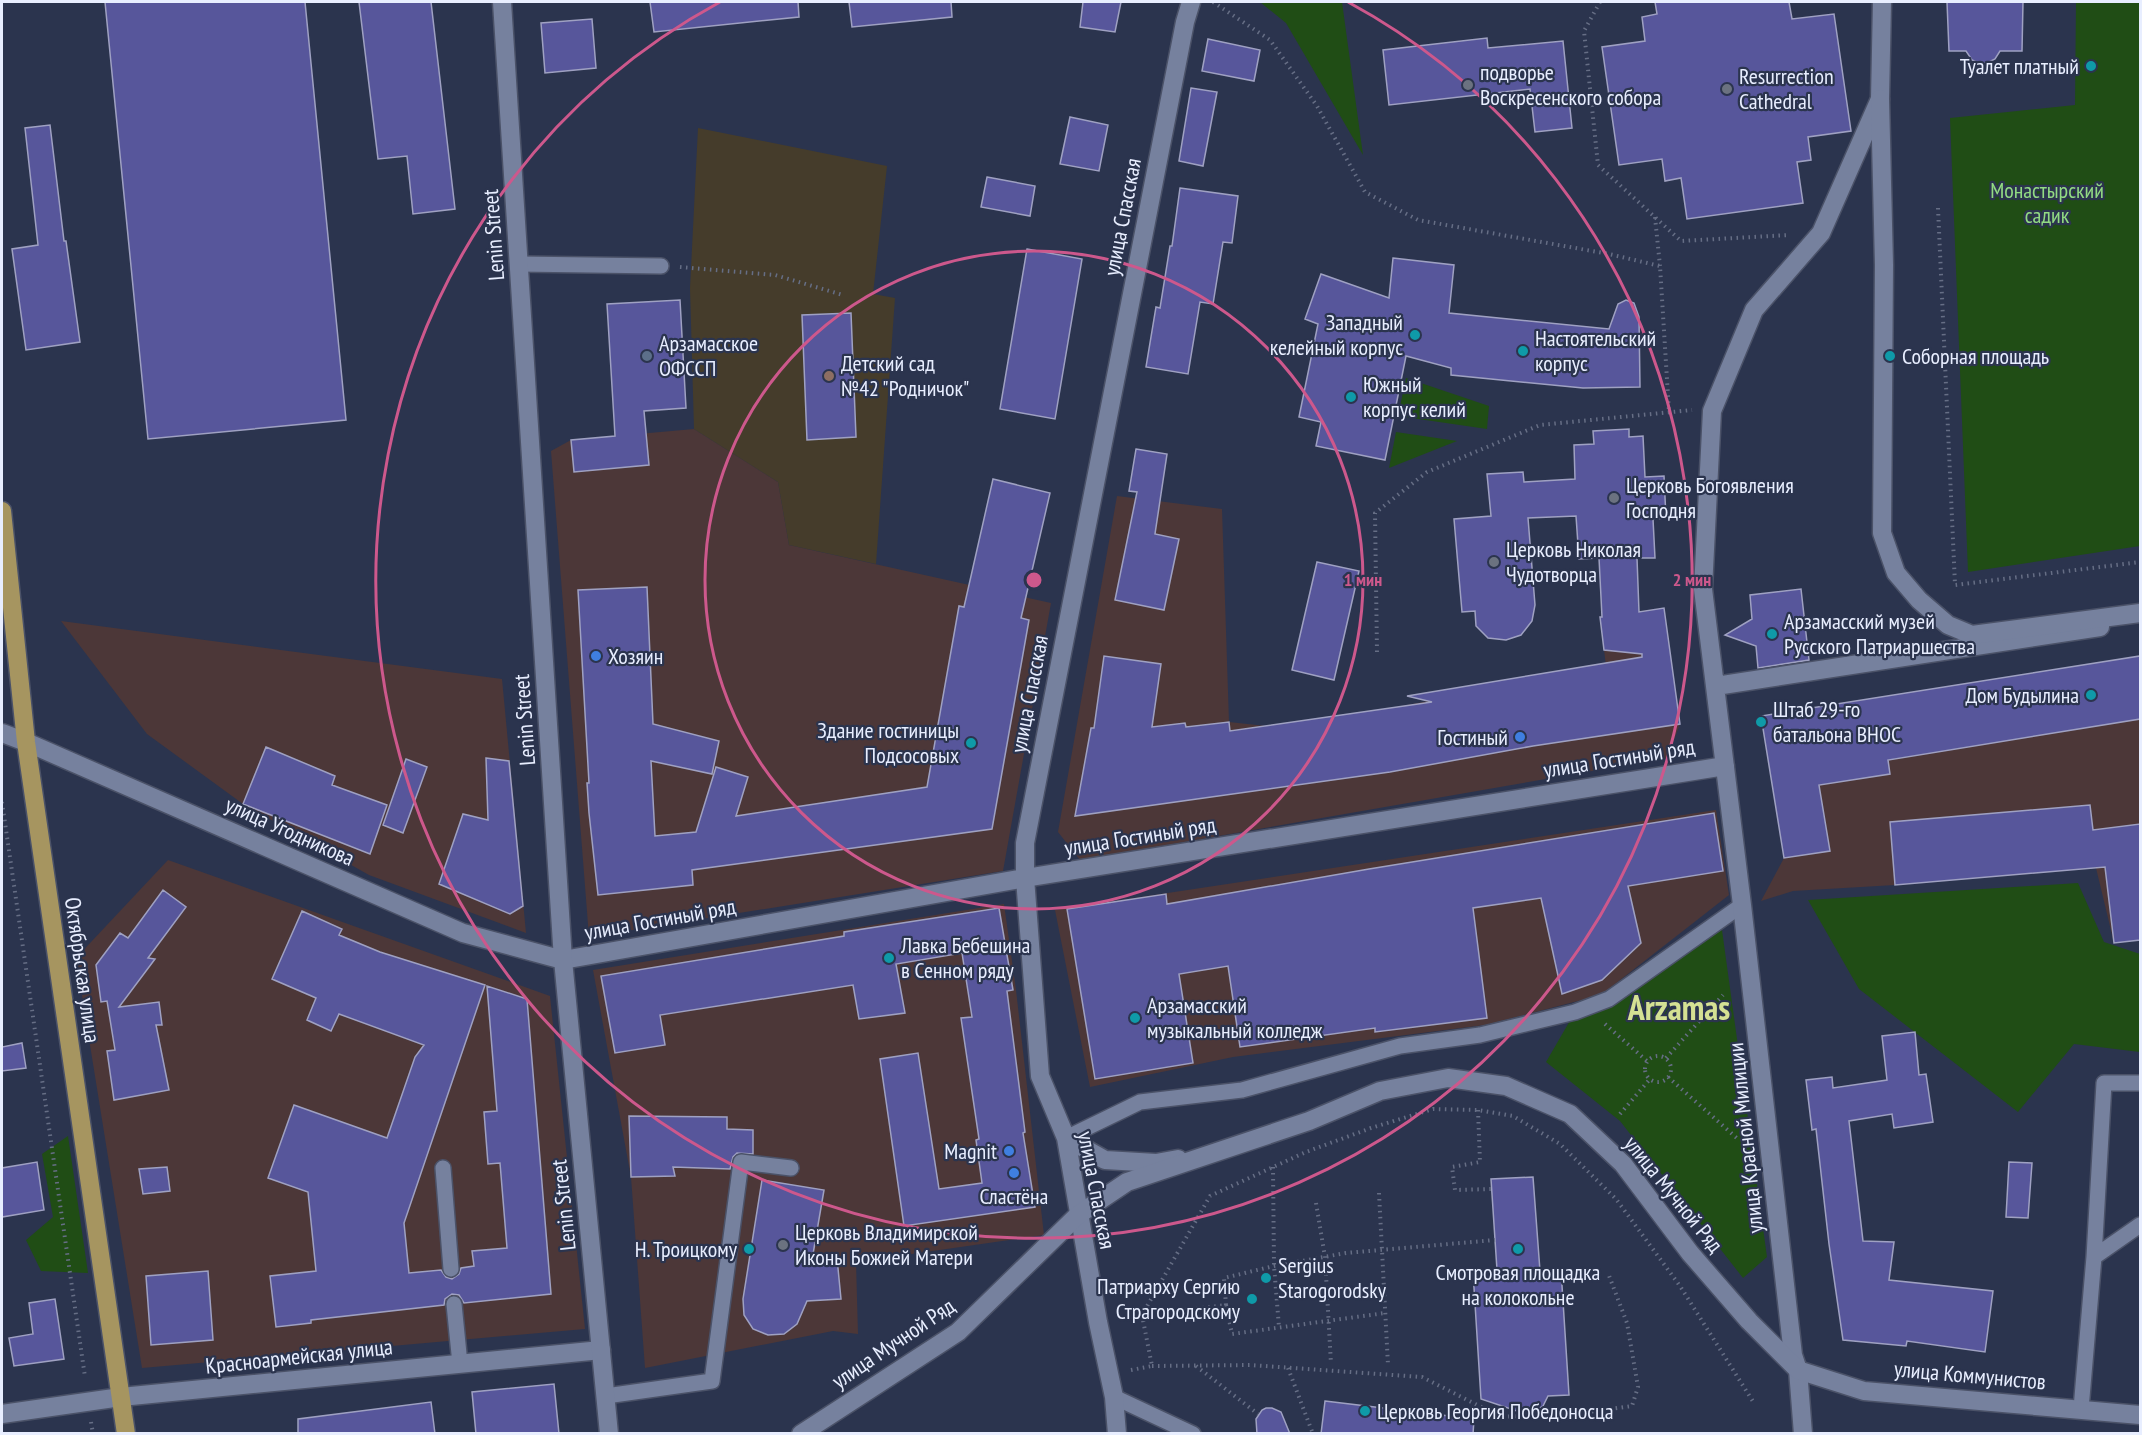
<svg xmlns="http://www.w3.org/2000/svg" width="2142" height="1435" viewBox="0 0 2142 1435" font-family="'PT Sans Narrow',sans-serif">
<style>
.commercial{fill:#4c3738}
.education{fill:#453c2b}
.green{fill:#204d15}
.building{fill:#57569b;stroke:#9fa1c2;stroke-width:1.5}
.lines{fill:none;stroke-linecap:round;stroke-linejoin:round}
.lane-casing{stroke:#4b5268;stroke-width:18}
.street-casing{stroke:#4b5268;stroke-width:21}
.secondary-casing{stroke:#4b5268;stroke-width:21}
.primary-casing{stroke:#4b5268;stroke-width:21}
.path{stroke:#666e85;stroke-width:4;stroke-dasharray:1.5 4.5;stroke-linecap:butt}
.lane{stroke:#76819e;stroke-width:15}
.street{stroke:#76819e;stroke-width:18}
.secondary{stroke:#76819e;stroke-width:18}
.primary{stroke:#a69560;stroke-width:18}
.ring{fill:none;stroke:#cd588c;stroke-width:3}
.culture-dot{fill:#0f9aa8;stroke:#2b344e;stroke-width:2}
.worship-dot{fill:#6b7280;stroke:#2b344e;stroke-width:2}
.service-dot{fill:#5c6f8a;stroke:#2b344e;stroke-width:2}
.education-dot{fill:#8d6e63;stroke:#2b344e;stroke-width:2}
.shop-dot{fill:#3f7fe0;stroke:#2b344e;stroke-width:2}
.labels{text-anchor:middle;stroke-width:4.5;stroke-linejoin:round;paint-order:stroke}
.poi-label{font-size:22px;fill:#e8eeff;stroke:#2b344e;text-anchor:start}
.park-label{font-size:22px;fill:#92db83;stroke:#2b344e}
.street-label{font-size:22px;fill:#e8eeff;stroke:#2b344e}
.town-label{font-size:34px;font-weight:bold;fill:#d5e193;stroke:#2b344e}
.centre{fill:#cd588c;stroke:#2b344e;stroke-width:3}
.ring-label{font-size:18px;text-anchor:middle;font-weight:bold;fill:#cd588c;stroke:#2b344e;stroke-width:4.5;stroke-linejoin:round;paint-order:stroke}
</style>
<rect width="100%" height="100%" fill="#2b344e"/>
<path class="commercial" d="M694,429L778,482L789,545L1051,603L1003,871L589,937L551,451L571,440Z
M1117,496L1222,509L1229,722L1266,726L1381,710L1428,701L1427,693L1494,682L1611,707L1600,617L1664,608L1680,724L1667,758L1080,860L1058,832Z
M61,621L502,679L526,933L369,875L243,804L147,734Z
M2136,657L2140,687V940L2114,943L2096,868L1895,885L1793,891L1761,901L1784,858L1830,851L1819,785L1832,783L1830,770L2122,721L2112,660Z
M1716,810L1729,895L1601,995L1485,1025L1233,1057L1090,1087L1055,910Z
M168,860L550,996L585,1329L142,1368L76,958Z
M1004,904L1016,990L1044,1235L856,1262L858,1334L833,1331L645,1368L631,1177L593,970Z"/>
<path class="education" d="M698,128L887,166L873,294L895,298L876,564L789,545L778,482L694,429L690,288Z"/>
<path class="green" d="M1260,2H1342L1363,155L1286,23Z
M2076,2H2140V546L1968,572L1950,118L2075,105Z
M1406,378L1489,406L1487,429L1398,416Z
M1396,432L1457,441L1389,468Z
M2078,883L2104,942L2140,954V1052L2074,1044L2018,1112L1859,989L1808,900Z
M1722,930L1767,1257L1743,1278L1620,1121L1546,1062L1575,1012L1609,999Z
M68,1136L88,1273L41,1271L26,1240L53,1217L42,1154Z"/>
<path class="building" d="M105,2H305L346,420L148,439Z
M359,2H431L455,209L413,214L407,156L378,159Z
M650,2H798L799,17L654,32Z
M849,2H951L952,17L852,27Z
M1083,2H1121L1115,32L1080,27Z
M1655,2H1789L1792,19L1834,14L1851,131L1808,137L1811,160L1797,162L1803,203L1687,219L1681,178L1665,181L1662,159L1619,165L1602,47L1645,41L1642,17L1657,14Z
M1947,2H2023L2022,51H2000L1995,59L1987,63H1979L1972,60L1966,51H1949Z
M592,19L596,68L545,73L541,23Z
M1487,38L1488,48L1563,41L1572,128L1535,132L1530,89L1389,105L1383,50Z
M1208,39L1260,50L1254,81L1202,71Z
M1191,88L1217,92L1203,166L1179,161Z
M1070,117L1108,125L1099,171L1060,164Z
M50,125L64,241H66L80,342L26,350L12,249L38,245L25,128Z
M987,177L1035,186L1030,216L981,207Z
M1180,188L1238,196L1232,243L1223,242L1213,304L1200,302L1188,374L1146,367L1156,307L1160,308L1170,246H1172Z
M1027,249L1082,259L1055,419L1000,409Z
M1393,258L1454,265L1449,313L1609,329L1618,304L1626,300L1634,303L1639,317L1640,387L1583,388L1451,375V368L1406,356L1385,460L1316,446L1321,422L1299,417L1318,324L1305,319L1321,274L1389,298Z
M680,300L686,408L644,411L649,465L574,472L571,440L615,436L607,304Z
M851,313L856,437L807,440L802,315Z
M1629,429V437L1643,436L1645,477L1664,476L1666,518L1653,519L1655,558H1637L1639,612L1664,608L1680,724L1533,746L1390,772L1075,816L1091,728H1094L1104,656L1161,664L1152,727L1185,723L1186,727L1229,722L1230,731L1432,702L1407,696L1642,657V654L1604,650L1600,617H1602L1599,558L1579,559L1576,516L1528,518L1535,605L1532,621L1521,635L1506,640L1488,638L1476,626L1475,611L1462,612L1454,519L1491,516L1487,474L1523,472L1524,482L1575,479L1574,445L1594,444L1593,431Z
M1136,449L1167,454L1155,534L1179,539L1164,610L1115,600L1137,492L1129,491Z
M993,479L1050,493L1021,618L1029,620L992,829L692,870L693,885L598,895L589,813L587,783H589L578,590L647,587L653,724L719,741L712,774L651,761L655,836L696,832L716,767L748,777L736,816L927,787L959,606L964,607Z
M1317,562L1359,571L1334,680L1292,670Z
M1801,589L1809,660L1758,668L1756,646L1725,635L1752,619L1750,595Z
M2140,656V719L1888,760L1890,774L1819,785L1830,851L1784,858L1761,716Z
M266,747L335,776L332,785L387,805L370,854L243,804Z
M486,758L509,761L523,906L510,914L439,884L463,814L488,820Z
M406,759L427,767L403,833L383,825Z
M2090,805L2093,830L2140,824V940L2114,943L2105,867L1895,885L1890,822Z
M1714,813L1723,871L1628,886L1641,943L1602,980L1562,994L1541,898L1473,908L1487,1018L1375,1032V1028L1240,1047L1228,966L1179,974L1193,1063L1095,1079L1067,909L1166,894L1167,904L1369,869Z
M163,890L186,907L148,958L155,959L119,1007L159,1002L162,1025H156L169,1090L114,1100L107,1051L115,1050L107,1001L101,1002L96,965L120,933L128,938Z
M999,908L1013,990L1007,991L1025,1132L1023,1133L1035,1207L904,1226L880,1059L918,1053L939,1189L982,1183L976,1140L979,1139L961,1018L972,1017L962,953L896,964L905,1013L859,1019L853,985L660,1015L665,1045L615,1053L601,976L844,936V932Z
M302,911L342,929L339,935L380,952L485,985L404,1223L409,1273L441,1270L446,1277L452,1279L459,1274L461,1268L474,1266L472,1251L507,1248L500,1163L488,1164L484,1112L497,1111L487,986L527,999L551,1294L464,1303L459,1295L452,1294L445,1299L444,1305L311,1320V1323L276,1327L270,1276L316,1271L308,1192L268,1178L294,1105L387,1138L415,1057L424,1045L339,1014L331,1031L307,1020L316,998L272,979Z
M1915,1032L1919,1075L1926,1074L1933,1122L1894,1128L1892,1114L1849,1121L1863,1241L1894,1242L1889,1280L1993,1291L1985,1352L1907,1341L1906,1346L1843,1340L1829,1244L1816,1129L1812,1130L1806,1080L1832,1077L1833,1088L1887,1080L1882,1036Z
M22,1043L26,1068L2,1071V1047Z
M629,1116L727,1117V1129L753,1130V1154L737,1153L733,1157L730,1169L673,1167L675,1176L631,1177Z
M37,1162L44,1210L2,1217V1168Z
M2009,1162L2032,1163L2028,1218L2006,1217Z
M167,1167L170,1191L143,1194L139,1169Z
M1533,1177L1540,1271L1561,1270L1569,1395L1548,1396L1543,1406L1534,1412L1523,1413L1481,1399L1473,1272L1497,1270L1491,1179Z
M762,1180L824,1190L812,1260L837,1258L841,1299L807,1301L797,1324L784,1334L768,1335L753,1329L744,1315L743,1299Z
M208,1271L213,1340L151,1345L146,1276Z
M55,1299L64,1359L14,1366L9,1338L33,1334L29,1303Z
M554,1384L559,1434H476L472,1392Z
M1325,1401L1474,1419L1473,1434H1321Z
M431,1402L435,1434H298V1419Z
M1266,1408H1272L1281,1412L1290,1434H1257L1256,1419L1262,1410Z"/>
<g class="lines">
<g class="lane-casing">
<path id="lane" d="M519,264L661,266
M1066,1138L1140,1102L1242,1090L1400,1046L1480,1035L1575,1012L1609,999L1742,905
M443,1168L451,1269
M2094,1257L2140,1225
M454,1304L460,1364
M606,1396L712,1381L741,1162L791,1168
M1114,1397L1193,1434
M2081,1409L2094,1257L2104,1083H2140"/>
</g>
<g class="street-casing">
<path id="street" d="M1716,686L2100,627
M2,733L26,742
M563,960L1025,878L1725,766
M1066,1138L1105,1160L1156,1163L1178,1159
M2,1414L121,1397L601,1350
M1117,1434L1114,1397L1098,1322L1066,1138L1040,1076L1025,878V843L1185,22L1191,2
M1803,1434L1798,1370L1793,1355L1742,905L1703,589L1712,411L1754,310L1821,233L1880,99L1882,2"/>
</g>
<g class="secondary-casing">
<path id="secondary" d="M502,2L563,960L609,1434
M1880,99L1884,265L1882,533L1896,573L1919,600L1948,625L1972,635L2140,613
M26,742L463,933L563,960
M801,1434L958,1332L1078,1215L1127,1182L1309,1121L1380,1091L1448,1078L1506,1086L1570,1114L1623,1164L1690,1253L1749,1321L1798,1370L1864,1391L2140,1415"/>
</g>
<g class="primary-casing">
<path id="primary" d="M2,511L26,742L126,1434"/>
</g>
<path class="path" d="M1213,2L1270,40L1317,106L1365,192L1418,220L1609,254L1660,266L1669,412
M1600,2L1584,31L1598,165L1681,241L1789,235
M1938,208L1955,585L2140,562
M1655,217L1660,266
M680,267L775,275L843,295
M1377,652L1375,513L1427,472L1540,425L1692,410
M2,802L85,1377
M1605,1024L1647,1061
M1645 1069a13 13 0 1 1 26 0a13 13 0 1 1-26 0Z
M1666,1058L1723,995
M1668,1077L1739,1140
M1478,1110L1480,1162L1452,1167L1455,1190L1492,1189
M1620,1114L1650,1079
M1273,1167L1274,1266L1279,1327
M1379,1193L1388,1365
M1316,1203L1325,1257L1331,1364
M1226,1305L1232,1334L1385,1313
M1119,1318L1226,1305L1224,1278L1274,1266L1346,1253L1495,1240
M1152,1366L1250,1365L1422,1377L1501,1417L1589,1412L1632,1406L1638,1387L1627,1323L1608,1273
M1196,1366L1258,1414
M1288,1368L1313,1434
M1131,1370L1152,1366L1142,1315L1210,1196L1306,1152L1371,1128L1433,1109L1478,1110L1513,1116L1560,1144L1616,1199L1680,1286L1754,1403
M91,1422L93,1434"/>
<use href="#lane" class="lane"/>
<use href="#street" class="street"/>
<use href="#secondary" class="secondary"/>
<use href="#primary" class="primary"/>
</g>
<g class="ring">
<circle cx="1034" cy="580" r="329"/>
<path d="M1348 2A658 658 0 1 1 720 2"/>
</g>
<g class="culture-dot">
<circle cx="2091" cy="66" r="6"/>
<circle cx="1415" cy="335" r="6"/>
<circle cx="1523" cy="351" r="6"/>
<circle cx="1890" cy="356" r="6"/>
<circle cx="1351" cy="397" r="6"/>
<circle cx="1772" cy="634" r="6"/>
<circle cx="2091" cy="695" r="6"/>
<circle cx="1761" cy="722" r="6"/>
<circle cx="971" cy="743" r="6"/>
<circle cx="889" cy="958" r="6"/>
<circle cx="1135" cy="1018" r="6"/>
<circle cx="749" cy="1249" r="6"/>
<circle cx="1518" cy="1249" r="6"/>
<circle cx="1266" cy="1278" r="6"/>
<circle cx="1252" cy="1299" r="6"/>
<circle cx="1365" cy="1411" r="6"/>
</g>
<g class="worship-dot">
<circle cx="1468" cy="85" r="6"/>
<circle cx="1727" cy="89" r="6"/>
<circle cx="1614" cy="498" r="6"/>
<circle cx="1494" cy="562" r="6"/>
<circle cx="783" cy="1245" r="6"/>
</g>
<circle class="service-dot" cx="647" cy="356" r="6"/>
<circle class="education-dot" cx="829" cy="376" r="6"/>
<g class="shop-dot">
<circle cx="596" cy="656" r="6"/>
<circle cx="1520" cy="737" r="6"/>
<circle cx="1009" cy="1151" r="6"/>
<circle cx="1014" cy="1173" r="6"/>
</g>
<g class="labels">
<g class="poi-label">
<text x="2079" y="74" text-anchor="end">Туалет платный</text>
<text x="1480" y="80">подворье<tspan x="1480" dy="25">Воскресенского собора</tspan></text>
<text x="1739" y="84">Resurrection<tspan x="1739" dy="25">Cathedral</tspan></text>
<text x="1403" y="330" text-anchor="end">Западный<tspan x="1403" dy="25">келейный корпус</tspan></text>
<text x="1535" y="346">Настоятельский<tspan x="1535" dy="25">корпус</tspan></text>
<text x="659" y="351">Арзамасское<tspan x="659" dy="25">ОФССП</tspan></text>
<text x="1902" y="364">Соборная площадь</text>
<text x="841" y="371">Детский сад<tspan x="841" dy="25">№42 "Родничок"</tspan></text>
<text x="1363" y="392">Южный<tspan x="1363" dy="25">корпус келий</tspan></text>
<text x="1626" y="493">Церковь Богоявления<tspan x="1626" dy="25">Господня</tspan></text>
<text x="1506" y="557">Церковь Николая<tspan x="1506" dy="25">Чудотворца</tspan></text>
<text x="1784" y="629">Арзамасский музей<tspan x="1784" dy="25">Русского Патриаршества</tspan></text>
<text x="608" y="664">Хозяин</text>
<text x="2079" y="703" text-anchor="end">Дом Будылина</text>
<text x="1773" y="717">Штаб 29-го<tspan x="1773" dy="25">батальона ВНОС</tspan></text>
<text x="959" y="738" text-anchor="end">Здание гостиницы<tspan x="959" dy="25">Подсосовых</tspan></text>
<text x="1508" y="745" text-anchor="end">Гостиный</text>
<text x="901" y="953">Лавка Бебешина<tspan x="901" dy="25">в Сенном ряду</tspan></text>
<text x="1147" y="1013">Арзамасский<tspan x="1147" dy="25">музыкальный колледж</tspan></text>
<text x="997" y="1159" text-anchor="end">Magnit</text>
<text x="1014" y="1204" text-anchor="middle">Сластёна</text>
<text x="795" y="1240">Церковь Владимирской<tspan x="795" dy="25">Иконы Божией Матери</tspan></text>
<text x="737" y="1257" text-anchor="end">Н. Троицкому</text>
<text x="1278" y="1273">Sergius<tspan x="1278" dy="25">Starogorodsky</tspan></text>
<text x="1518" y="1280" text-anchor="middle">Смотровая площадка<tspan x="1518" dy="25">на колокольне</tspan></text>
<text x="1240" y="1294" text-anchor="end">Патриарху Сергию<tspan x="1240" dy="25">Страгородскому</tspan></text>
<text x="1377" y="1419">Церковь Георгия Победоносца</text>
</g>
<g class="park-label">
<text x="2047" y="198">Монастырский<tspan x="2047" dy="25">садик</tspan></text>
</g>
<g class="street-label">
<text transform="translate(1122 217) rotate(-79)" y="8">улица Спасская</text>
<text transform="translate(493 235) rotate(-94)" y="8">Lenin Street</text>
<text transform="translate(1029 694) rotate(-79)" y="8">улица Спасская</text>
<text transform="translate(524 720) rotate(-94)" y="8">Lenin Street</text>
<text transform="translate(1619 758) rotate(-9)" y="8">улица Гостиный ряд</text>
<text transform="translate(290 831) rotate(24)" y="8">улица Угодникова</text>
<text transform="translate(1140 836) rotate(-9)" y="8">улица Гостиный ряд</text>
<text transform="translate(660 919) rotate(-10)" y="8">улица Гостиный ряд</text>
<text transform="translate(83 970) rotate(82)" y="8">Октябрьская улица</text>
<text transform="translate(1745 1138) rotate(-96)" y="8">улица Красной Милиции</text>
<text transform="translate(1097 1190) rotate(79)" y="8">улица Спасская</text>
<text transform="translate(1674 1194) rotate(51)" y="8">улица Мучной Ряд</text>
<text transform="translate(563 1205) rotate(-96)" y="8">Lenin Street</text>
<text transform="translate(893 1343) rotate(-34)" y="8">улица Мучной Ряд</text>
<text transform="translate(299 1356) rotate(-6)" y="8">Красноармейская улица</text>
<text transform="translate(1970 1375) rotate(5)" y="8">улица Коммунистов</text>
</g>
<g class="town-label">
<text x="1679" y="1020">Arzamas</text>
</g>
</g>
<circle cx="1034" cy="580" r="9" class="centre"/>
<g class="ring-label">
<text x="1363" y="586">1 мин</text>
<text x="1692" y="586">2 мин</text>
</g>
<rect width="2142" height="1435" fill="none" stroke="#e8eeff" stroke-width="6"/>
</svg>
